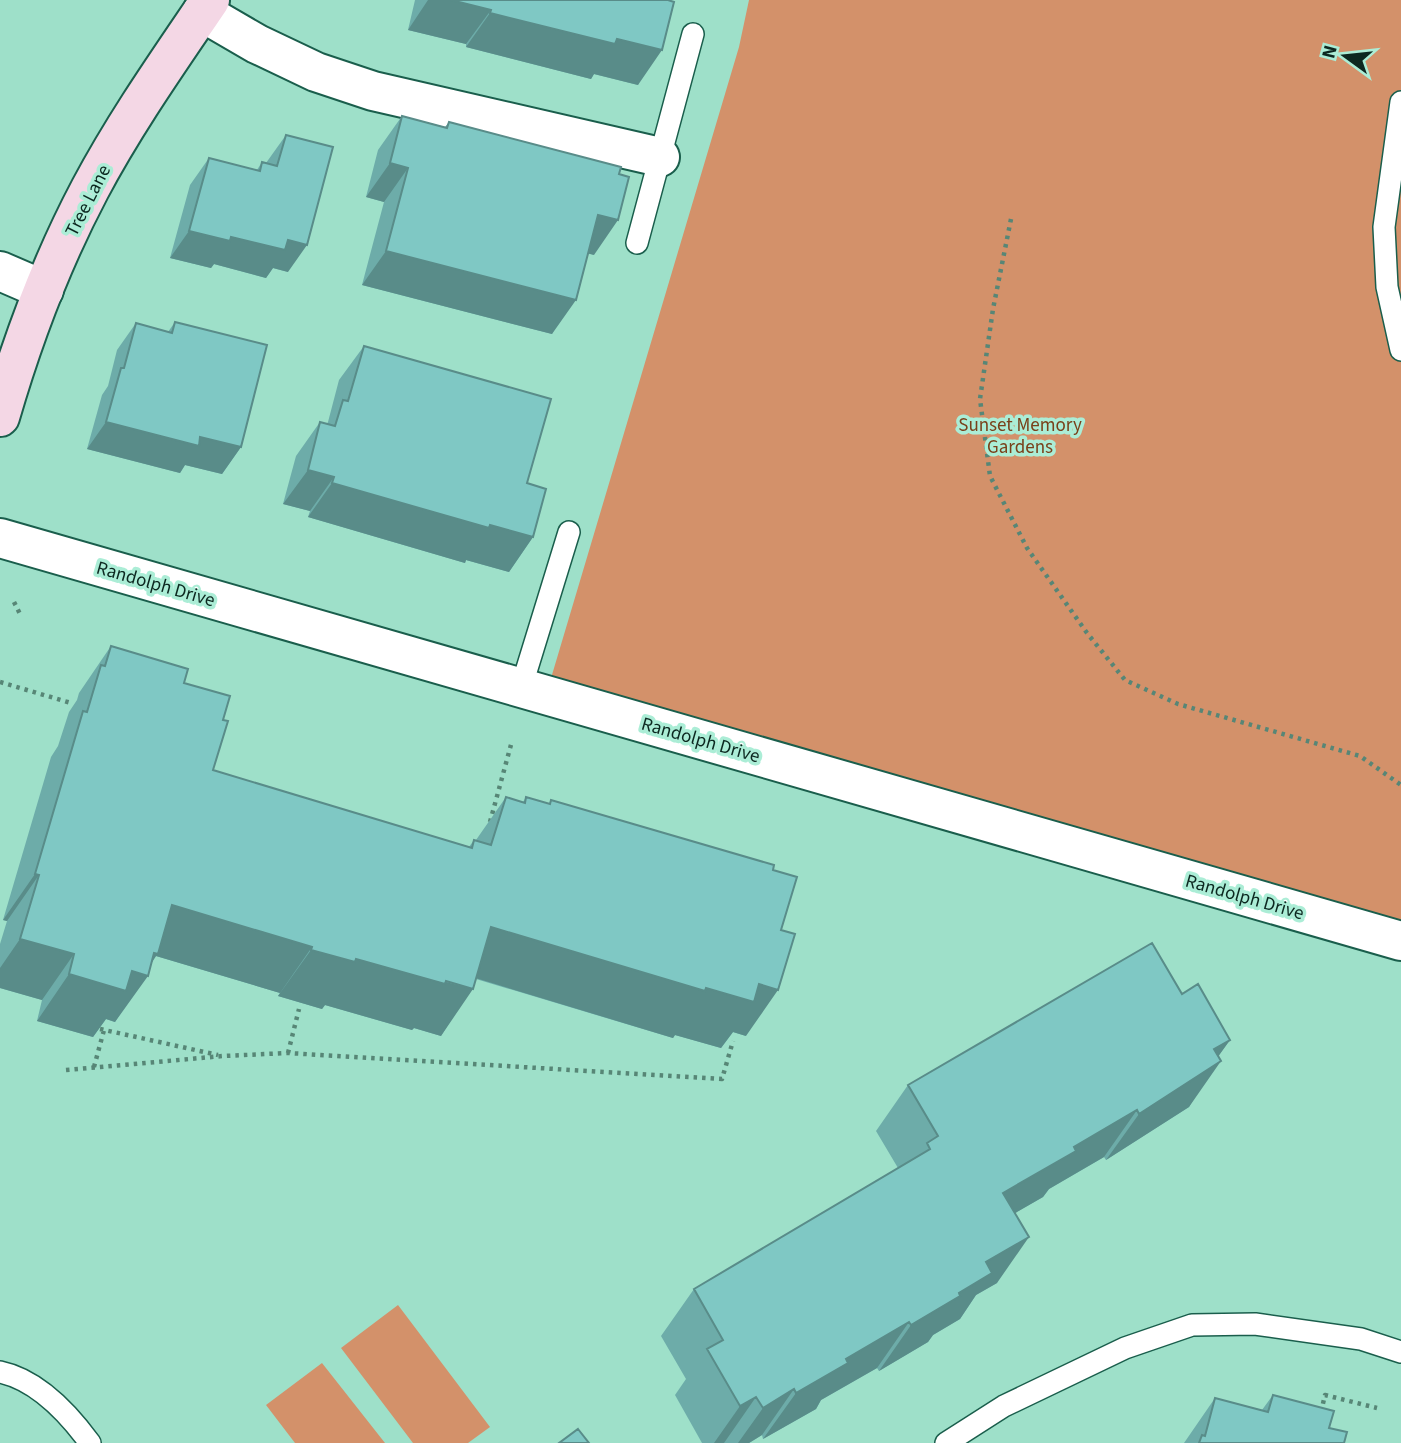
<svg xmlns="http://www.w3.org/2000/svg" width="1401" height="1443" viewBox="0 0 1401 1443" font-family="'Source Sans 3',sans-serif">
<style>
.green{fill:#d3916a}
.lines{fill:none;stroke-linecap:round;stroke-linejoin:round}
.lane-casing{stroke:#1a5e4c;stroke-width:24}
.street-casing{stroke:#1a5e4c;stroke-width:42}
.secondary-casing{stroke:#1a5e4c;stroke-width:42}
.path{stroke:#578676;stroke-width:4.5;stroke-dasharray:3.5 5;stroke-linecap:butt}
.lane{stroke:#fff;stroke-width:21}
.street{stroke:#fff;stroke-width:38}
.secondary{stroke:#f4d7e5;stroke-width:38}
.wall{fill:#6daca9}
.shaded-wall{fill:#598c89}
.building{fill:#7fc8c4;stroke:#598c89;stroke-width:2}
.labels{text-anchor:middle;stroke-width:7;stroke-linejoin:round;paint-order:stroke}
.street-label{font-size:19px;fill:#0c2820;stroke:#abedd6}
.park-label{font-size:19px;fill:#79401a;stroke:#abedd6}
</style>
<rect width="100%" height="100%" fill="#9ee0c9"/>
<path class="green" d="M749,0H1401V941L546,695L739,47Z
M398,1305L490,1427L468,1443H413L341,1348Z
M322,1363L385,1443H295L266,1405Z"/>
<g class="lines">
<g class="lane-casing">
<path id="lane" d="M1401,102L1384,227L1387,287L1401,350
M637,243L693,34
M521,688L569,532
M0,1372C38,1380 68,1413 90,1443
M946,1443L1004,1406L1125,1348L1192,1325L1255,1324L1361,1339L1401,1352"/>
</g>
<g class="street-casing">
<path id="street" d="M202,12L257,44L316,72L373,91L660,157
M0,271L44,290
M0,538L1401,941"/>
</g>
<g class="secondary-casing">
<path id="secondary" d="M0,417C22,341 53,259 90,189C125,123 168,62 210,0"/>
</g>
<path class="path" d="M1011,219L993,309L980,399L990,476L1027,548L1087,633L1125,680L1178,704L1360,756L1401,785
M14,602L20,614
M0,682L71,703
M490,822L512,741
M100,1029L218,1055
M288,1053L299,1009
M94,1067L104,1030
M66,1070L223,1056L288,1053L722,1079L733,1041
M1321,1412L1325,1395L1377,1408"/>
<use href="#lane" class="lane"/>
<use href="#street" class="street"/>
<use href="#secondary" class="secondary"/>
</g>
<path class="wall" d="M415,0H668L638,85L594,74L591,79L466,47V44L408,30Z
M402,116L445,127L449,122L594,255L588,253L552,334L362,285L384,202L366,197L378,150Z
M286,135L288,272L273,268L266,278L214,264L211,268L170,258L190,185L209,158L257,170L262,162L266,163Z
M175,322L241,447L222,474L185,465L180,473L87,449L102,395L108,386L117,350L136,323L168,332Z
M364,346L527,483L533,537L509,572L466,560L465,563L308,517L310,511L283,504L296,456L320,422L327,424L328,422L339,380Z
M111,646L184,683L223,720L213,770L469,847L474,840H476L506,797L523,802L526,797L549,804L551,800L746,1036L733,1032L721,1048L675,1035L673,1038L476,979L441,1036L414,1028L412,1030L325,1005L322,1009L278,996L280,993L156,956L115,1022L106,1019L93,1037L37,1021L42,1000L0,988V944L7,921L3,920L51,757L58,746L69,712L77,700L79,693Z
M1182,994L1230,1040L1218,1056L1189,1107L1106,1160L1104,1157L1049,1189L1043,1197L1015,1213L997,1283L976,1295L960,1319L933,1335L928,1342L879,1371L877,1368L821,1400L816,1409L763,1439L762,1435L749,1443H702L675,1395L686,1379L661,1336L694,1289L898,1168L876,1131L908,1085Z
M1273,1395L1329,1428L1344,1443H1184L1215,1398L1262,1410Z"/>
<path class="shaded-wall" d="M428,0H451L491,10L466,44L408,30Z
M490,13L617,39L662,50L638,85L594,74L591,79L466,47Z
M390,163L408,168L384,202L366,197Z
M598,215L618,220L594,255L574,250Z
M189,231L231,237L288,240L307,245L288,272L273,268L266,278L214,264L211,268L170,258Z
M386,251L576,300L552,334L362,285Z
M106,422L200,437L241,447L222,474L185,465L180,473L87,449Z
M308,470L334,477L310,511L283,504Z
M332,483L490,525L533,537L509,572L466,560L465,563L308,517Z
M35,874L39,875L7,921L3,920Z
M172,905L312,947L280,993L156,956L143,975L148,976L115,1022L106,1019L93,1037L37,1021L69,974Z
M491,927L706,988L759,984L778,990L746,1036L733,1032L721,1048L675,1035L673,1038L459,973Z
M20,939L74,954L42,1000L0,988V968Z
M311,950L356,959L473,989L441,1036L414,1028L412,1030L325,1005L322,1009L278,996Z
M1230,1040L1210,1068L1221,1061L1189,1107L1106,1160L1139,1114L1214,1049Z
M1137,1110L1104,1157L1049,1189L1043,1197L970,1239L1003,1193L1074,1147Z
M1029,1237L997,1283L976,1295L960,1319L933,1335L928,1342L879,1371L911,1325L959,1293L986,1262Z
M909,1322L877,1368L821,1400L816,1409L763,1439L796,1393L846,1359Z
M794,1389L762,1435L749,1443H738L763,1408Z
M756,1397L724,1443H714L740,1406Z"/>
<path class="building" d="M451,0H668L674,2L662,50L617,39L615,44L490,13L491,10Z
M402,116L447,128L449,122L621,167L619,174L629,177L618,220L598,215L576,300L386,251L408,168L390,163Z
M286,135L333,147L307,245L288,240L285,250L231,237L230,241L189,231L209,158L260,171L262,162L277,166Z
M175,322L267,345L241,447L200,437L199,446L106,422L121,368H124L136,323L172,333Z
M364,346L551,399L527,483L546,489L533,537L490,525L489,528L332,483L334,477L308,470L320,422L335,426L343,400L348,401Z
M111,646L188,669L184,683L230,696L223,720L228,721L213,770L472,848L474,840L491,845L506,797L525,803L526,797L550,804L551,800L774,865L773,870L797,877L781,930L795,934L778,990L759,984L754,1002L706,988L705,991L491,927L473,989L446,981L445,984L356,959L355,962L311,950L312,947L172,905L158,954L154,953L148,976L132,971L126,991L69,974L74,954L20,939L39,875L35,874L83,711L87,712L101,665L105,666Z
M1152,943L1182,994L1198,984L1230,1040L1214,1049L1221,1061L1139,1114L1137,1110L1074,1147L1076,1151L1003,1193L1029,1237L986,1262L992,1273L959,1293L960,1296L911,1325L909,1322L846,1359L848,1363L796,1393L794,1389L763,1408L756,1397L740,1406L707,1349L723,1340L694,1289L930,1149L927,1143L938,1136L908,1085Z
M1273,1395L1334,1411L1329,1428L1347,1432L1344,1443H1199L1202,1435L1205,1436L1215,1398L1268,1412Z
M578,1429L589,1443H559Z"/>
<g class="labels">
<g class="street-label">
<text transform="translate(87 200) rotate(-63)" y="7">Tree Lane</text>
<text transform="translate(156 583) rotate(16)" y="7">Randolph Drive</text>
<text transform="translate(701 739) rotate(16)" y="7">Randolph Drive</text>
<text transform="translate(1245 896) rotate(16)" y="7">Randolph Drive</text>
</g>
<g class="park-label">
<text x="1020" y="431">Sunset Memory<tspan x="1020" dy="22">Gardens</tspan></text>
</g>
</g>
<g transform="translate(1345 56) rotate(285)" stroke="#abedd6" stroke-width="5" paint-order="stroke">
<path d="M0-5L12 26L0 18L-12 26Z" fill="#0c2820"/>
<text y="-10" font-size="19" font-weight="bold" text-anchor="middle" fill="#0c2820">N</text>
</g>
</svg>
